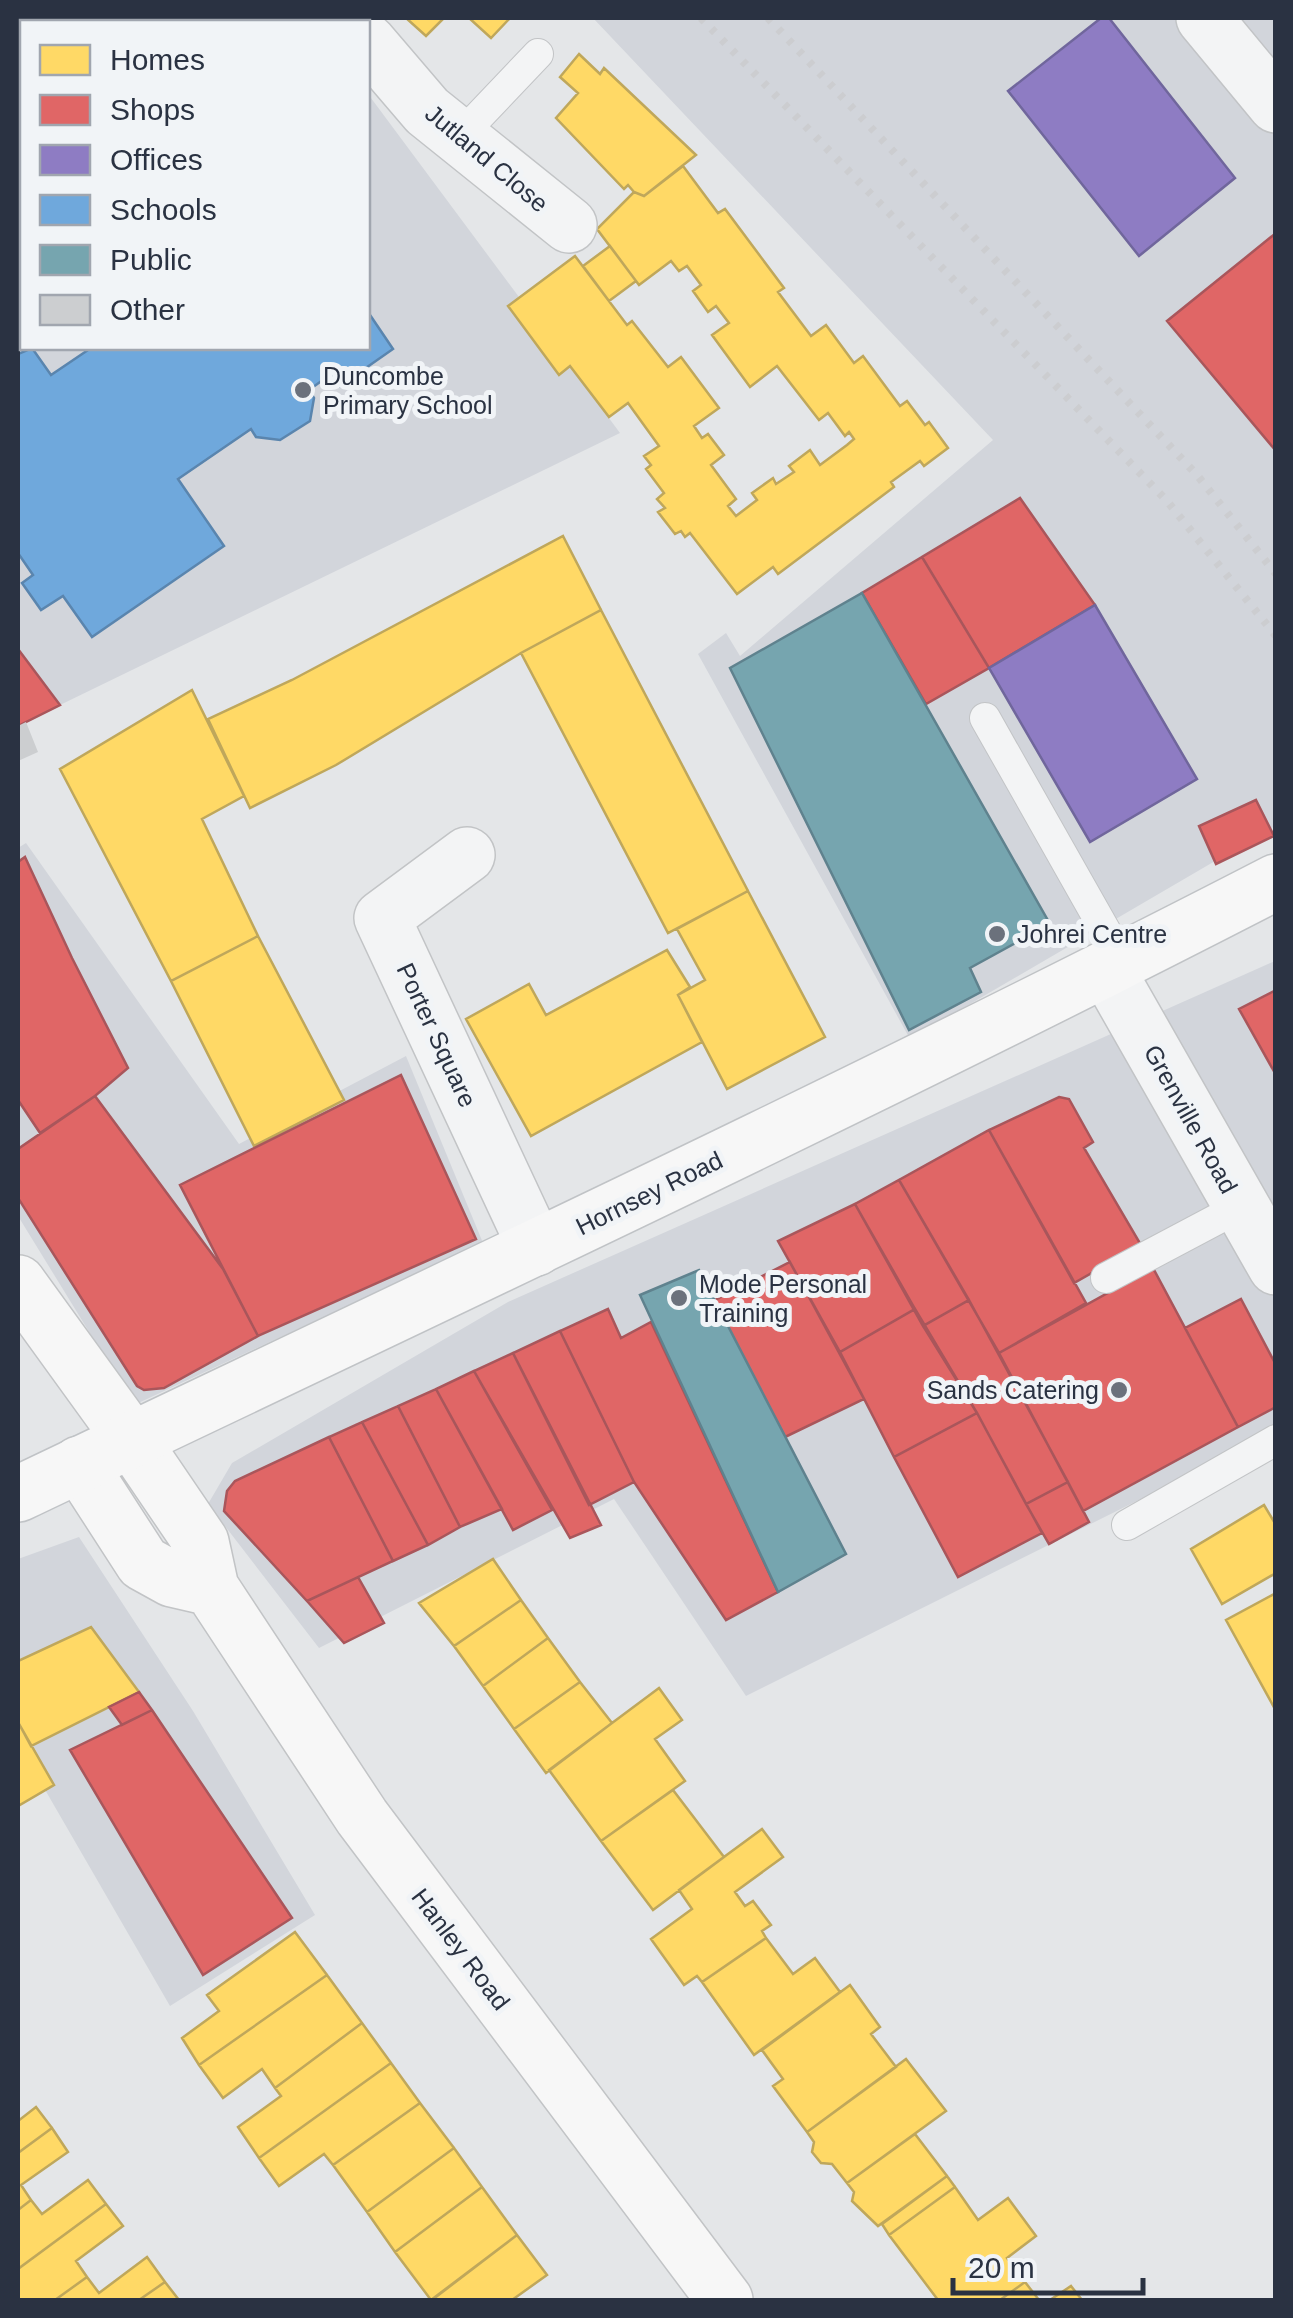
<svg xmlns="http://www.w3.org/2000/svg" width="1293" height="2318" viewBox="0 0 1293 2318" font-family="Arial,sans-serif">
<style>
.built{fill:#d2d5db}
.homes{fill:#ffd966;stroke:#bfa75b;stroke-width:2.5}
.shops{fill:#e06666;stroke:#a9565b;stroke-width:2.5}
.offices{fill:#8e7cc3;stroke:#70669c;stroke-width:2.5}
.schools{fill:#6fa8dc;stroke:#5a85ae;stroke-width:2.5}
.public{fill:#76a5af;stroke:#5f828e;stroke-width:2.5}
.building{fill:#ccced0}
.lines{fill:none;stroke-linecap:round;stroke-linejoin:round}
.lane-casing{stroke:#c2c4c6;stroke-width:32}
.street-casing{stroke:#c2c4c6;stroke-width:58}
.secondary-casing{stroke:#c2c4c6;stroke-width:58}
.primary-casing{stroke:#c0c3c6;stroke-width:58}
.lane{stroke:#f3f4f5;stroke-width:30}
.street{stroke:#f3f4f5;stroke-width:55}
.secondary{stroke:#f7f7f7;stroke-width:55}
.primary{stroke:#f7f7f7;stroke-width:55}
.rail{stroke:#cccdd0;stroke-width:8;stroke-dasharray:5 10;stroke-linecap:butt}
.poi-dot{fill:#6b717c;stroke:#f1f4f7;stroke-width:4}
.labels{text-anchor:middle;stroke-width:10;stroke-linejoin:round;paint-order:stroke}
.street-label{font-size:25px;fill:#2a3242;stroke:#f1f4f7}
.poi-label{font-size:25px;fill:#2a3242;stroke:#f1f4f7;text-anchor:start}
</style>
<rect width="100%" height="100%" fill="#e4e6e8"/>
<path class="built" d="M18,18H310L313,22H22V348H368V94L620,433L60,705L18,649Z
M593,18H1275V826L910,1039L698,654L726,633L740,656L993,440Z
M26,843L239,1144L406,1056L483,1243L134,1405L18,1216V848Z
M1275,961V1432L746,1696L614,1499L319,1648L208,1504L232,1463L508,1302Z
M79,1537L193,1711L315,1915L170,2006L18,1743V1559Z"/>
<path class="homes" d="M406,18H444L426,36Z
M469,18H510L491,38Z
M579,54L600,74L604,68L696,155L644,196L634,192L628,185L624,189L556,118L578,93L560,77Z
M683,166L718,213L725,209L784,288L778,292L811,336L826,325L854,363L863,356L900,406L907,401L925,425L929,422L948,448L924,466L920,461L891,482L894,487L778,574L773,567L737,594L690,533L685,537L681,531L675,534L658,512L665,508L657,499L664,493L646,469L651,465L644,456L659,446L628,403L609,417L570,366L559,375L508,306L575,256L627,325L632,321L668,367L681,357L719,408L694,426L702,438L708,434L724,455L711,465L736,499L728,506L736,516L757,500L752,493L773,478L776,484L794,472L789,466L810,450L820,465L847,445L854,439L849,432L845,436L828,413L819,420L777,366L750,387L712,335L729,323L716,306L708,312L693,291L701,285L687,266L679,271L671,261L639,285L597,229L634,192L644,196Z
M610,246L636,281L609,301L583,266Z
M563,536L601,610L521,653L336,765L250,808L208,719L292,680Z
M601,610L748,891L668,933L521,653Z
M192,690L244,796L202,819L258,936L171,981L60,769Z
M748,891L825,1037L727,1089L678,995L705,980L677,929Z
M258,936L344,1100L254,1146L171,981Z
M667,950L690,987L678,995L702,1042L531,1136L466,1019L529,984L546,1015Z
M1264,1505L1276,1525V1573L1222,1604L1191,1549Z
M493,1559L521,1600L454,1646L419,1603Z
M1276,1593V1711L1226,1620Z
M521,1600L548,1638L483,1686L454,1646Z
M91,1627L139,1692L31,1746L18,1722V1661Z
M548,1638L580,1682L514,1729L483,1686Z
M580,1682L612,1723L546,1773L514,1729Z
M659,1688L682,1720L655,1739L685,1781L601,1841L549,1770Z
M18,1722L54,1785L18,1806Z
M673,1790L724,1857L653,1910L601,1841Z
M762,1829L783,1857L735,1892L745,1906L753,1901L771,1925L762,1931L766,1938L702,1982L697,1976L684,1985L651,1939L692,1909L679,1890Z
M295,1932L327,1975L199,2065L182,2038L219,2011L207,1995Z
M766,1938L793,1974L815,1958L840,1992L754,2055L702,1982Z
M327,1975L362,2023L275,2088L262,2069L223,2098L199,2065Z
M850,1985L880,2027L871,2034L896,2067L807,2132L773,2086L783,2079L762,2050Z
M362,2023L391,2063L259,2158L238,2127L281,2096L275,2088Z
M906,2059L946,2111L847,2183L832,2164L821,2163L812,2152L814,2142L807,2132Z
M391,2063L420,2103L333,2165L324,2154L279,2186L259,2158Z
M420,2103L454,2148L367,2212L333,2165Z
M36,2107L52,2128L18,2153V2121Z
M52,2128L68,2152L21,2185L31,2200L18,2210V2153Z
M915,2134L947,2176L878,2226L852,2201L854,2192L847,2183Z
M454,2148L482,2187L395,2252L367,2212Z
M947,2176L955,2187L889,2235L882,2224Z
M88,2180L106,2204L18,2269V2210L31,2200L42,2214Z
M482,2187L517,2235L431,2300L395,2252Z
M955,2187L978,2220L1008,2198L1036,2236L1007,2258L1025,2282L1000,2300H938L889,2235Z
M106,2204L123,2226L76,2261L87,2277L55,2300H18V2269Z
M517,2235L547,2275L512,2300H432Z
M147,2257L165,2282L139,2300H55L87,2277L99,2293Z
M165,2282L179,2300H139Z
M1025,2282L1039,2300H1000Z
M1071,2286L1082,2300H1050Z"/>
<path class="shops" d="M1276,233V451L1167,321Z
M1020,498L1095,605L989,668L922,557Z
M922,557L989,668L926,704L862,593Z
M18,649L60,705L18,726Z
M1256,800L1274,836L1216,864L1199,826Z
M25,857L72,958L128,1068L95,1096L40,1133L18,1100V862Z
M1276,990V1075L1239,1009Z
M401,1075L476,1239L258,1336L180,1185Z
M95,1096L223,1269L258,1336L164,1388L144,1390L137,1386L18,1198V1149Z
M1059,1097L1069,1099L1093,1142L1084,1148L1141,1245L1074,1283L989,1130Z
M989,1130L1086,1303L999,1353L899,1180Z
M899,1180L969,1300L923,1326L855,1204Z
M855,1204L915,1309L840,1352L778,1241Z
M790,1262L864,1399L785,1437L713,1301Z
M1153,1268L1238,1427L1083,1511L999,1353Z
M1241,1299L1276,1365V1407L1238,1427L1185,1328Z
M969,1300L1068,1482L1026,1504L977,1413L923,1326Z
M608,1309L621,1338L651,1322L778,1592L726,1620L634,1482L560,1331Z
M915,1309L977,1413L894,1457L840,1352Z
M560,1331L634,1482L589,1505L513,1353Z
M513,1353L601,1525L570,1538L474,1371Z
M474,1371L552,1510L513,1530L436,1389Z
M436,1389L502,1509L460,1527L398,1406Z
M398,1406L460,1527L428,1545L362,1422Z
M977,1413L1042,1533L958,1577L894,1457Z
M362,1422L428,1545L393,1561L329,1437Z
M329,1437L393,1561L307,1601L224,1511L227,1491L235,1481Z
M1068,1482L1089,1522L1049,1544L1026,1504Z
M358,1577L384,1623L344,1643L307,1601Z
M139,1692L152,1710L122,1725L109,1707Z
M152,1710L292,1918L203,1975L70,1750Z"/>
<path class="offices" d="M1101,18H1109L1235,178L1139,256L1008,91Z
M1095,605L1197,779L1090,842L989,668Z"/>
<path class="schools" d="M368,312L393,349L340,386L331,374L309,390L314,398L310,421L280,440L256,437L251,429L178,479L224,546L92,637L63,596L41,610L22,583L33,575L20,556L18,558V354L32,348L51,375L91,348H368Z"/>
<path class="public" d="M862,593L1050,924L970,968L981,992L909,1030L730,668Z
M699,1270L846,1554L778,1592L640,1295Z"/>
<path class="building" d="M26,722L38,752L18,761V726Z"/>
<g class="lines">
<g class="lane-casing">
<path id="lane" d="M459,137L538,54
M985,718L1123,962
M1106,1278L1240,1207
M1127,1525L1276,1440"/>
</g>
<g class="street-casing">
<path id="street" d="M1204,18L1276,105
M368,42L427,111L569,225
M467,855L382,918L536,1248
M1107,970L1276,1267"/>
</g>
<g class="secondary-casing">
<path id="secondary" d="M18,1283L131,1439L201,1542L211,1588L362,1817L725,2300
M79,1464L143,1563L172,1579L211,1588"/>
</g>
<g class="primary-casing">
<path id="primary" d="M18,1494C439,1293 861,1096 1276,882"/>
</g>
<use href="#lane" class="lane"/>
<use href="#street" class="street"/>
<use href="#secondary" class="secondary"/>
<use href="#primary" class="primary"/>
<path class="rail" d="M701,18L1167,501L1276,636
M768,18L1197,475L1276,574"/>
</g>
<g class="poi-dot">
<circle cx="303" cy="390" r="10"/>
<circle cx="997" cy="934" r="10"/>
<circle cx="679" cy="1298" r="10"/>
<circle cx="1119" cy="1390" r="10"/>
</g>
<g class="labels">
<g class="street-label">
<text transform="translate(487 158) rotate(40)" y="9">Jutland Close</text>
<text transform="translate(437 1035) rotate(65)" y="9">Porter Square</text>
<text transform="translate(1191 1119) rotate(61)" y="9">Grenville Road</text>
<text transform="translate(649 1193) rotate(-26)" y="9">Hornsey Road</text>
<text transform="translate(461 1949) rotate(53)" y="9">Hanley Road</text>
</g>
<g class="poi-label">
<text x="323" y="385">Duncombe<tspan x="323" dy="29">Primary School</tspan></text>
<text x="1017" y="943">Johrei Centre</text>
<text x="699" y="1293">Mode Personal<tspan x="699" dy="29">Training</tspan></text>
<text x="1099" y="1399" text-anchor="end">Sands Catering</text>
</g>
</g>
<rect width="1293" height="2318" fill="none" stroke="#2a3242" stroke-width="40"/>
<rect x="20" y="20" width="350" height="330" fill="#f1f4f7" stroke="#a1a6af" stroke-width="2.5"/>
<rect x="40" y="45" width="50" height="30" fill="#ffd966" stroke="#a1a6af" stroke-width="2.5"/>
<text x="110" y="70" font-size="30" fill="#2a3242">Homes</text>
<rect x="40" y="95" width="50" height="30" fill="#e06666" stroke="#a1a6af" stroke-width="2.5"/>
<text x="110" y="120" font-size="30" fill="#2a3242">Shops</text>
<rect x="40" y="145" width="50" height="30" fill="#8e7cc3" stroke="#a1a6af" stroke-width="2.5"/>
<text x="110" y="170" font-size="30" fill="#2a3242">Offices</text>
<rect x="40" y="195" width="50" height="30" fill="#6fa8dc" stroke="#a1a6af" stroke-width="2.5"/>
<text x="110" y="220" font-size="30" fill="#2a3242">Schools</text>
<rect x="40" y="245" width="50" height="30" fill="#76a5af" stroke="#a1a6af" stroke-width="2.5"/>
<text x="110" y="270" font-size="30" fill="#2a3242">Public</text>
<rect x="40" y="295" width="50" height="30" fill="#ccced0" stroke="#a1a6af" stroke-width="2.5"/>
<text x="110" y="320" font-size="30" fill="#2a3242">Other</text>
<path d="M953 2278v15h190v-15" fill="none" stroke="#2a3242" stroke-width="5"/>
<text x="968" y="2278" font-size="30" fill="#2a3242" stroke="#f1f4f7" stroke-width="8" paint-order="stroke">20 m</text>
</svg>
